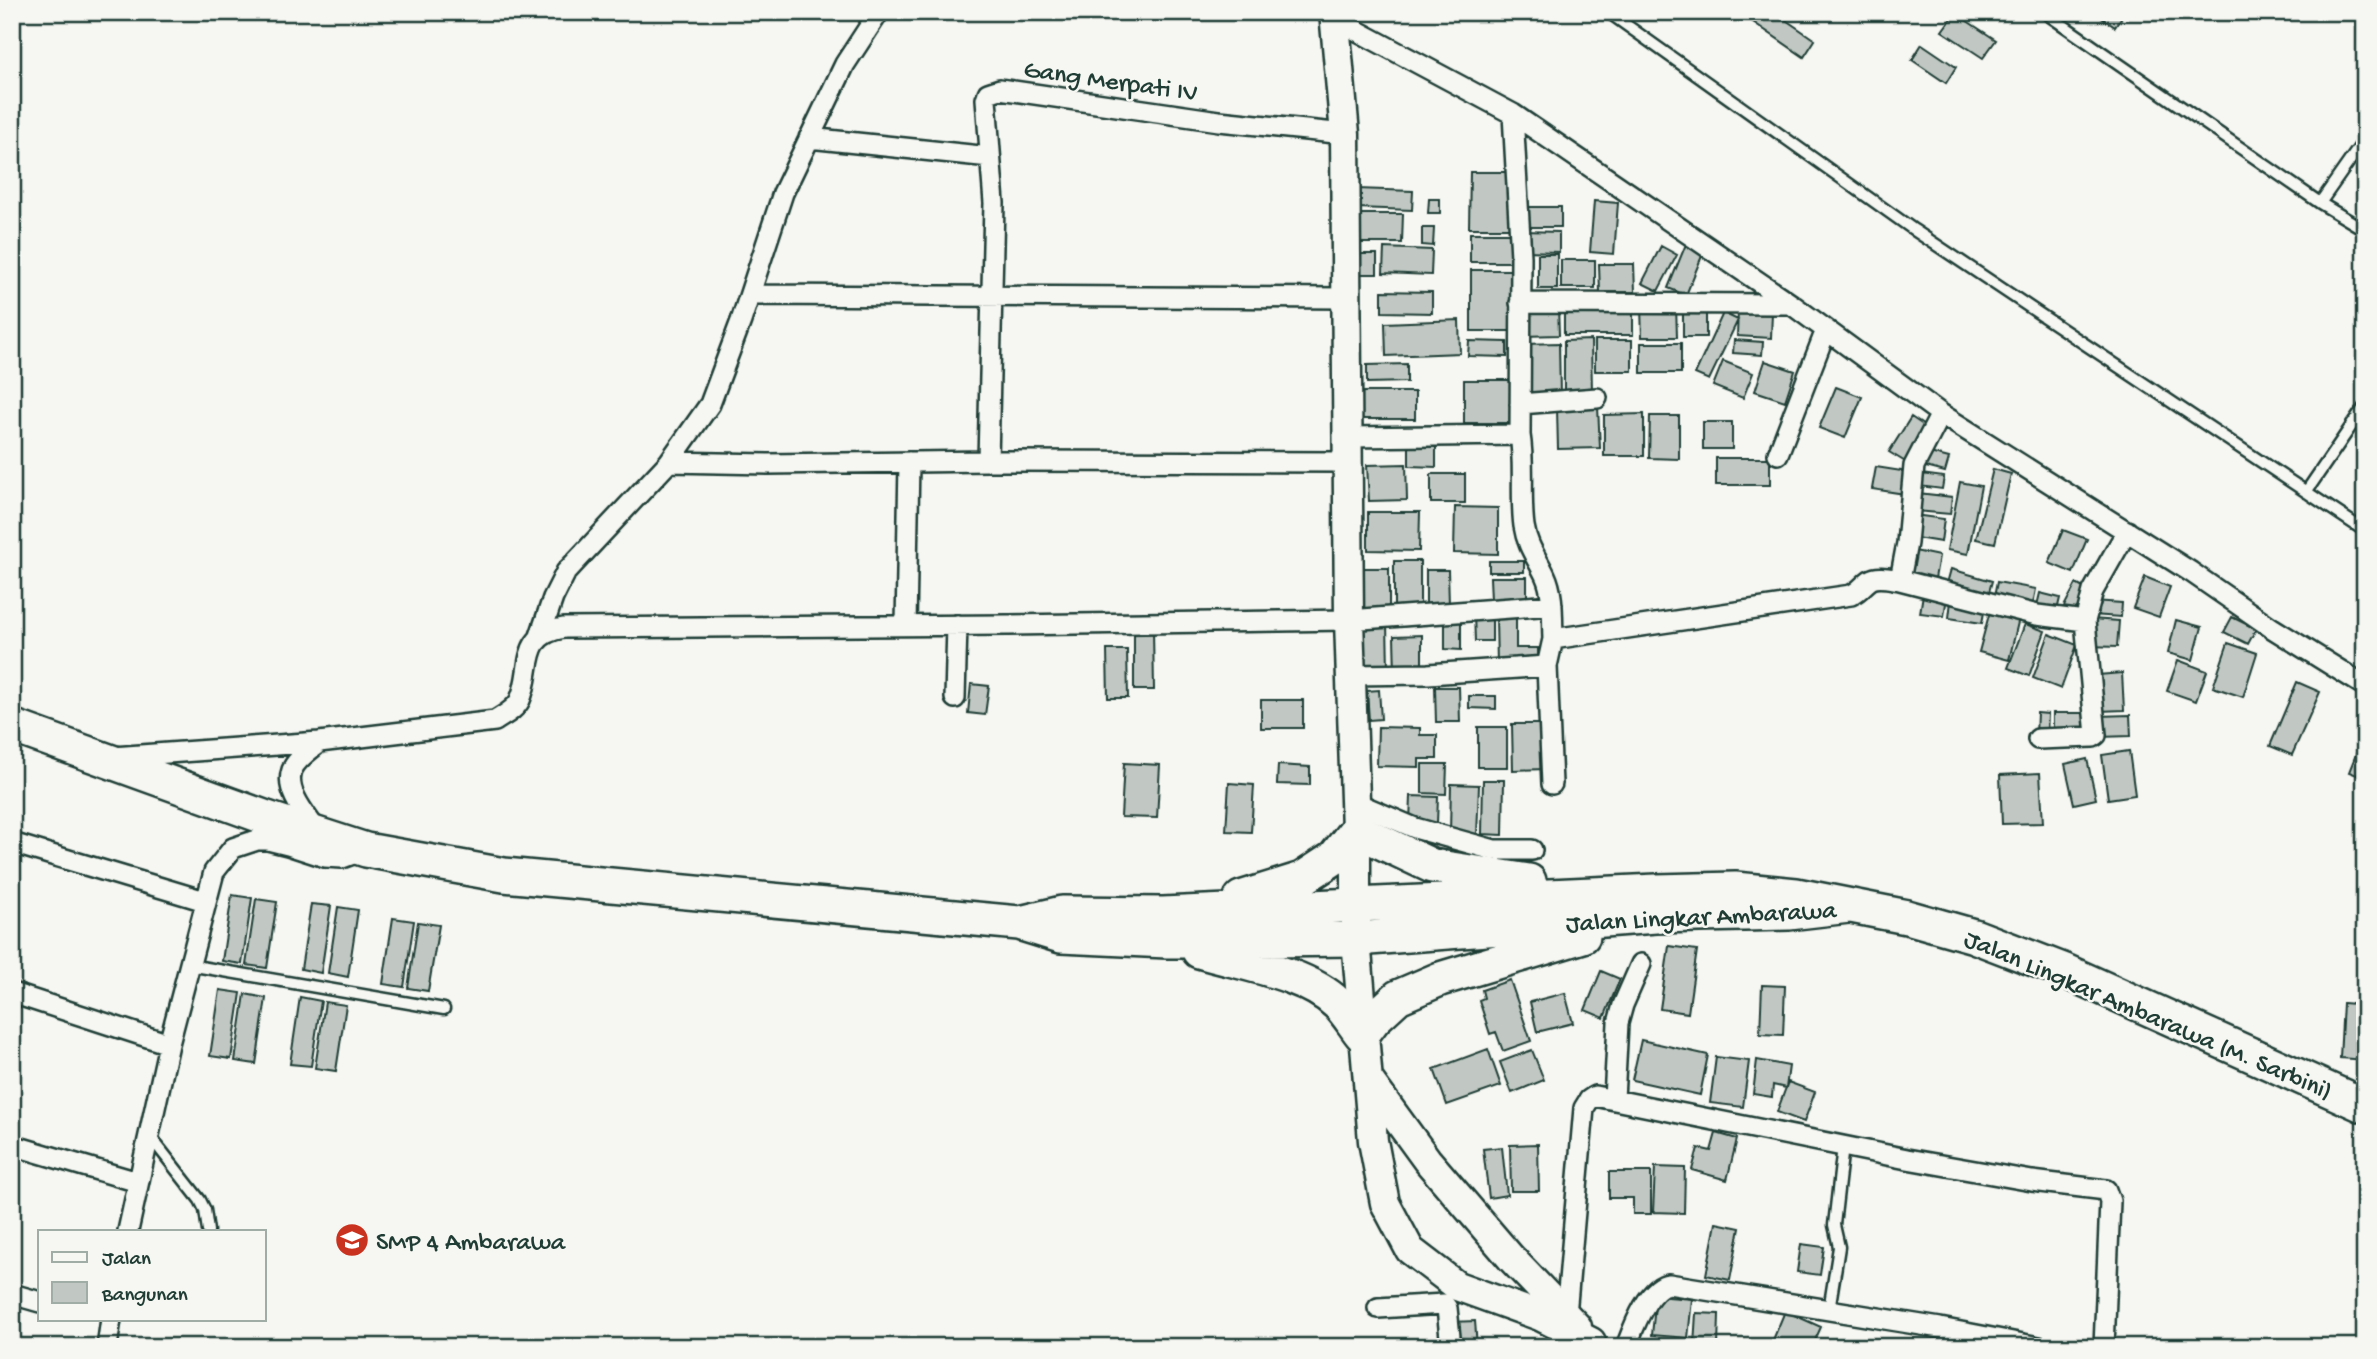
<svg xmlns="http://www.w3.org/2000/svg" width="2377" height="1359" viewBox="0 0 2377 1359" font-family="'Gochi Hand',sans-serif">
<style>
.building{fill:#c1c8c3;stroke:#1f3d34;stroke-width:2}
.lines{fill:none;stroke-linecap:round;stroke-linejoin:round}
.service-casing{stroke:#1f3d34;stroke-width:15}
.minor-casing{stroke:#1f3d34;stroke-width:24}
.secondary-casing{stroke:#1f3d34;stroke-width:33}
.trunk-casing{stroke:#1f3d34;stroke-width:38}
.service{stroke:#f6f6f2;stroke-width:10}
.minor{stroke:#f6f6f2;stroke-width:19}
.secondary{stroke:#f6f6f2;stroke-width:28}
.trunk{stroke:#f6f6f2;stroke-width:33}
.labels{text-anchor:middle;stroke-width:5;stroke-linejoin:round;paint-order:stroke}
.street-label{font-size:26px;fill:#1f3d34;stroke:#f6f6f2}
.poi-label{font-size:26px;fill:#1f3d34;stroke:#f6f6f2;text-anchor:start}
</style>
<rect width="100%" height="100%" fill="#f6f6f2"/>
<filter id="ink" filterUnits="userSpaceOnUse"><feTurbulence type="fractalNoise" baseFrequency=".0143" numOctaves="2"/><feDisplacementMap in="SourceGraphic" scale="14" xChannelSelector="R" yChannelSelector="G"/><feConvolveMatrix kernelMatrix="1 2 1 2 8 2 1 2 1" color-interpolation-filters="sRGB"/></filter>
<g filter="url(#ink)">
<path class="building" d="M1755,12H1774L1815,40L1804,57L1750,20Z
M2093,12H2125L2115,27Z
M1955,13L1996,40L1983,58L1942,31Z
M1922,44L1956,67L1946,83L1912,60Z
M1470,172H1512V228H1469Z
M1357,189L1413,191L1412,210L1357,208Z
M1429,199H1440V213H1428Z
M1594,201L1618,203L1614,254L1590,252Z
M1523,207H1561V227H1523Z
M1355,214H1403L1402,243H1355Z
M1422,228H1434L1433,246L1422,245Z
M1524,231L1559,232V252L1524,251Z
M1470,233H1511L1510,262H1470Z
M1686,244L1704,251L1686,295L1668,288Z
M1661,246L1677,255L1658,291L1642,283Z
M1384,248L1432,250L1431,275L1383,273Z
M1352,254H1377V274H1352Z
M1538,254H1557V289H1538Z
M1561,260H1595V288H1561Z
M1599,264H1634L1635,292H1600Z
M1471,270H1511L1512,331H1471Z
M1382,291L1432,292V313L1382,312Z
M1676,306L1677,337H1642L1641,307Z
M1558,307L1559,335L1523,336L1522,308Z
M1564,307H1633V335H1564Z
M1683,308H1706V337H1683Z
M1738,311L1772,312L1771,338L1737,336Z
M1723,313L1738,320L1709,380L1695,374Z
M1459,320L1460,353L1386,356L1385,323Z
M1591,340L1592,393H1564V341Z
M1595,340H1632V371H1595Z
M1734,340L1763,342L1762,355L1733,353Z
M1469,341L1507,342V357L1468,356Z
M1559,343L1560,396L1525,397L1524,344Z
M1641,343H1681V373H1641Z
M1723,361L1753,373L1743,398L1713,386Z
M1765,361L1795,371L1785,401L1755,391Z
M1407,364V382L1367,383V365Z
M1464,380H1512V423H1464Z
M1836,387L1862,397L1845,438L1819,428Z
M1361,392H1415V419H1361Z
M1598,407L1600,448L1558,449L1557,408Z
M1644,414V456H1604V415Z
M1650,416H1679V459L1649,458Z
M1911,417L1929,429L1907,463L1889,452Z
M1703,422H1732V449H1703Z
M1409,440H1436V467L1409,466Z
M1926,452L1949,458L1945,472L1922,466Z
M1716,458H1770V485H1716Z
M1406,464L1407,500L1369,501L1367,465Z
M1876,467L1908,472L1905,494L1872,489Z
M1993,469L2011,474L1995,543L1976,539Z
M1431,474H1465V503H1431Z
M1921,474L1944,477L1942,489L1919,486Z
M1960,482L1981,486L1968,554L1947,550Z
M1918,493L1952,497L1950,514L1916,511Z
M1455,507L1498,508V554L1454,553Z
M1368,512H1420L1419,551L1368,550Z
M1914,515L1944,519L1941,542L1910,537Z
M2063,530L2087,539L2073,573L2049,563Z
M1910,550L1939,556L1934,584L1905,579Z
M1394,561H1420V612H1394Z
M1489,561H1524V572H1489Z
M1364,568H1389V610H1364Z
M1951,569L1992,581L1987,599L1946,587Z
M1426,570H1448L1449,605L1426,606Z
M1490,577H1527V600H1491Z
M2145,577L2170,587L2159,617L2133,608Z
M1997,582L2036,589L2032,609L1993,602Z
M2076,584L2087,590L2072,618L2061,612Z
M2040,593L2060,598L2056,615L2036,610Z
M1923,594L1947,597L1944,616L1920,613Z
M1951,601L1985,607L1982,623L1949,618Z
M2093,601L2122,603L2121,617L2092,615Z
M1990,611L2019,618L2009,660L1979,652Z
M1474,613H1492V641H1475Z
M1445,615H1461V650L1445,649Z
M1496,617H1516V648H1538V664H1497Z
M2232,617L2256,629L2248,644L2224,632Z
M2091,619L2119,621L2117,647L2089,646Z
M2176,620L2202,627L2193,660L2168,653Z
M1387,623L1388,670L1358,671L1356,624Z
M2025,624L2045,631L2029,676L2008,668Z
M1153,629L1154,690H1134V630Z
M2049,634L2077,645L2061,689L2033,678Z
M1422,635V673H1395L1394,636Z
M2228,643L2257,653L2243,697L2213,687Z
M1107,650H1127L1128,698H1108Z
M2178,660L2207,671L2196,701L2167,691Z
M2122,673L2124,710L2099,711L2098,675Z
M2297,682L2320,692L2292,755L2270,746Z
M971,684L989,686L985,715L968,713Z
M1435,687H1459L1460,722H1436Z
M1379,690L1381,719L1369,720L1367,691Z
M1469,696H1496V709L1469,708Z
M1261,700H1303V728H1261Z
M2037,713L2048,714L2047,736L2036,735Z
M2053,713H2087V734L2053,735Z
M2130,715L2131,736L2099,737L2098,716Z
M1512,724H1545V769L1513,770Z
M1378,727L1420,728V735H1437V759H1419V767L1377,766Z
M1478,727H1507V767H1478Z
M2362,739H2365V778L2349,772Z
M2129,751L2135,795L2108,799L2102,755Z
M2087,759L2096,799L2074,804L2065,764Z
M1124,763L1160,765L1157,818L1121,817Z
M1422,764H1447L1446,794L1422,793Z
M1278,765L1310,767V785L1277,784Z
M2040,773L2043,823L2002,824L2000,775Z
M1483,780H1504L1503,835L1482,834Z
M1229,783L1254,785L1251,832L1226,831Z
M1451,784L1479,785L1477,835L1450,834Z
M1411,796L1438,797L1437,823L1410,822Z
M232,895L252,898L242,964L222,961Z
M256,899L277,902L267,968L246,965Z
M311,904L331,906L321,973L301,969Z
M338,907L358,910L348,977L328,973Z
M393,918L414,921L404,987L383,984Z
M418,922L439,925L428,991L408,988Z
M1669,946L1697,950L1688,1013L1660,1009Z
M1601,971L1620,979L1604,1018L1585,1010Z
M1510,980L1531,1041L1503,1051L1496,1032L1490,1034L1479,1000L1484,998L1482,990Z
M1762,985L1785,986L1783,1035L1760,1034Z
M220,990L241,993L231,1059L210,1056Z
M1565,993L1573,1023L1537,1032L1530,1002Z
M245,994L266,998L256,1064L235,1061Z
M300,997L321,1001L311,1066L290,1064Z
M325,1002L346,1005L336,1071L315,1068Z
M2343,1003L2365,1005V1060L2340,1058Z
M1641,1040L1708,1055L1700,1095L1632,1080Z
M1488,1049L1501,1086L1447,1105L1434,1069Z
M1532,1050L1544,1080L1512,1093L1500,1062Z
M1716,1057L1749,1061L1743,1107L1710,1103Z
M1757,1060L1789,1066L1786,1088L1773,1085L1772,1097L1753,1094Z
M1788,1082L1815,1092L1804,1122L1777,1112Z
M1716,1133L1737,1139L1727,1180L1692,1170L1698,1148L1711,1151Z
M1538,1144L1539,1191H1511L1510,1145Z
M1502,1147L1507,1195L1489,1198L1483,1149Z
M1655,1167L1685,1168L1684,1213L1653,1212Z
M1609,1172H1651V1214H1633V1198H1609Z
M1716,1223L1740,1228L1730,1280L1706,1275Z
M1801,1244L1824,1247L1820,1275L1797,1272Z
M1656,1296L1692,1299L1688,1338L1652,1335Z
M1785,1311L1821,1327L1812,1347H1770Z
M1696,1313L1719,1314L1718,1347L1694,1346Z
M1475,1321L1477,1347H1453L1452,1322Z"/>
<g class="lines">
<g class="service-casing">
<path id="service" d="M1608,12L1914,230L2365,531
M2044,12L2320,203L2365,230
M2320,203L2365,139
M2306,492L2365,406
M189,965L444,1009
M149,1135L200,1200L205,1210L208,1231
M1829,1310L1839,1247L1834,1225L1843,1146"/>
</g>
<g class="minor-casing">
<path id="minor" d="M1335,19L1513,114L1791,304L1941,414L2191,572L2272,628L2365,686
M809,138L990,157
M750,295L1346,298
M1520,303L1791,304
M1520,404L1597,398
M1520,435C1525,465 1520,496 1524,526C1527,546 1537,558 1545,575C1554,594 1552,618 1553,639
M1348,437L1520,435L1521,257L1513,114
M1778,454L1826,330
M988,461L994,203L986,99L988,93L1000,89L1219,121L1345,134
M669,462L710,404L741,321L783,193L845,64L879,12
M1900,580L1907,543L1914,466L1941,414
M906,625L909,462
M540,636L553,598L566,572L669,462L768,464L988,461L1348,462
M1350,675L1428,674L1547,666
M955,698L957,625
M2038,739L2093,737L2096,735L2085,621
M319,742C311,750 296,759 292,770C284,792 308,817 319,834
M113,757L319,742L495,721C504,715 515,710 520,700C534,669 518,635 564,628L1009,625L1349,620L1552,605
M1552,784L1547,666L1553,639L1851,595C1860,591 1863,585 1870,580C1878,575 1892,579 1900,580L2037,615L2085,621L2093,591L2127,531
M1354,802L1415,828L1494,850H1532
M12,843L205,901
M12,993L169,1044
M1614,1099L1618,1023L1623,1005L1641,964
M12,1145L138,1182
M128,1231L169,1044L214,872L233,848L257,840H268L288,845L325,857L342,858L361,851
M12,1294L40,1302
M1378,1308L1444,1304L1447,1308L1451,1347
M1566,1315L1584,1108L1589,1100L1595,1096L1907,1159L2032,1181L2106,1190L2110,1201L2104,1347
M107,1347L111,1319
M1626,1347C1633,1329 1648,1286 1669,1284L1940,1328L2039,1347"/>
</g>
<g class="secondary-casing">
<path id="secondary" d="M1334,12L1345,134L1349,620L1356,830V939L1373,1141L1385,1203L1410,1250L1457,1286L1540,1316L1591,1342
M1368,1079L1427,1160L1511,1258L1577,1327"/>
</g>
<g class="trunk-casing">
<path id="trunk" d="M12,726L267,818L366,850L504,875L1019,923L1061,936L1167,941L1356,939L1656,916L1789,913L1849,906
M1241,898L1302,879L1334,858L1356,830L1432,866L1529,881
M1020,923L1062,913L1163,914L1657,891L1735,889L1796,895L1907,917L1974,936L2065,971L2365,1106
M1199,951C1242,964 1305,972 1338,1004C1347,1013 1354,1025 1362,1035L1374,1019L1398,997L1440,979L1583,936"/>
</g>
<use href="#service" class="service"/>
<use href="#minor" class="minor"/>
<use href="#secondary" class="secondary"/>
<use href="#trunk" class="trunk"/>
</g>
</g>
<defs>
<g id="school-disc" transform="scale(1.75)"><circle r="9.5" fill="#c8321e" stroke="#f6f6f2"/><path d="M0-5L7-2L0 1L-7-2ZM-4 1L0 2.5L4 1V4Q0 6-4 4Z" fill="#fff"/></g>
</defs>
<g fill-rule="evenodd">
<use href="#school-disc" x="352" y="1240"/>
</g>
<g class="labels">
<g class="street-label">
<text transform="translate(1111 79) rotate(8)" y="9">Gang Merpati IV</text>
<text transform="translate(1701 915) rotate(-3)" y="9">Jalan Lingkar Ambarawa</text>
<text transform="translate(2149 1013) rotate(23)" y="9">Jalan Lingkar Ambarawa (M. Sarbini)</text>
</g>
<g class="poi-label">
<text x="376" y="1249">SMP 4 Ambarawa</text>
</g>
</g>
<rect width="2377" height="1359" fill="none" stroke="#f6f6f2" stroke-width="42"/>
<rect x="21" y="21" width="2335" height="1317" fill="none" stroke="#1f3d34" stroke-width="2.5" filter="url(#ink)"/>
<rect x="38" y="1230" width="228" height="91" fill="#f6f6f2" stroke="#a0aca6" stroke-width="2"/>
<rect x="52" y="1252" width="35" height="10" fill="#f6f6f2" stroke="#a0aca6" stroke-width="2"/>
<text x="102" y="1264" font-size="21" fill="#1f3d34">Jalan</text>
<rect x="52" y="1282" width="35" height="21" fill="#c1c8c3" stroke="#a0aca6" stroke-width="2"/>
<text x="102" y="1300" font-size="21" fill="#1f3d34">Bangunan</text>
</svg>
